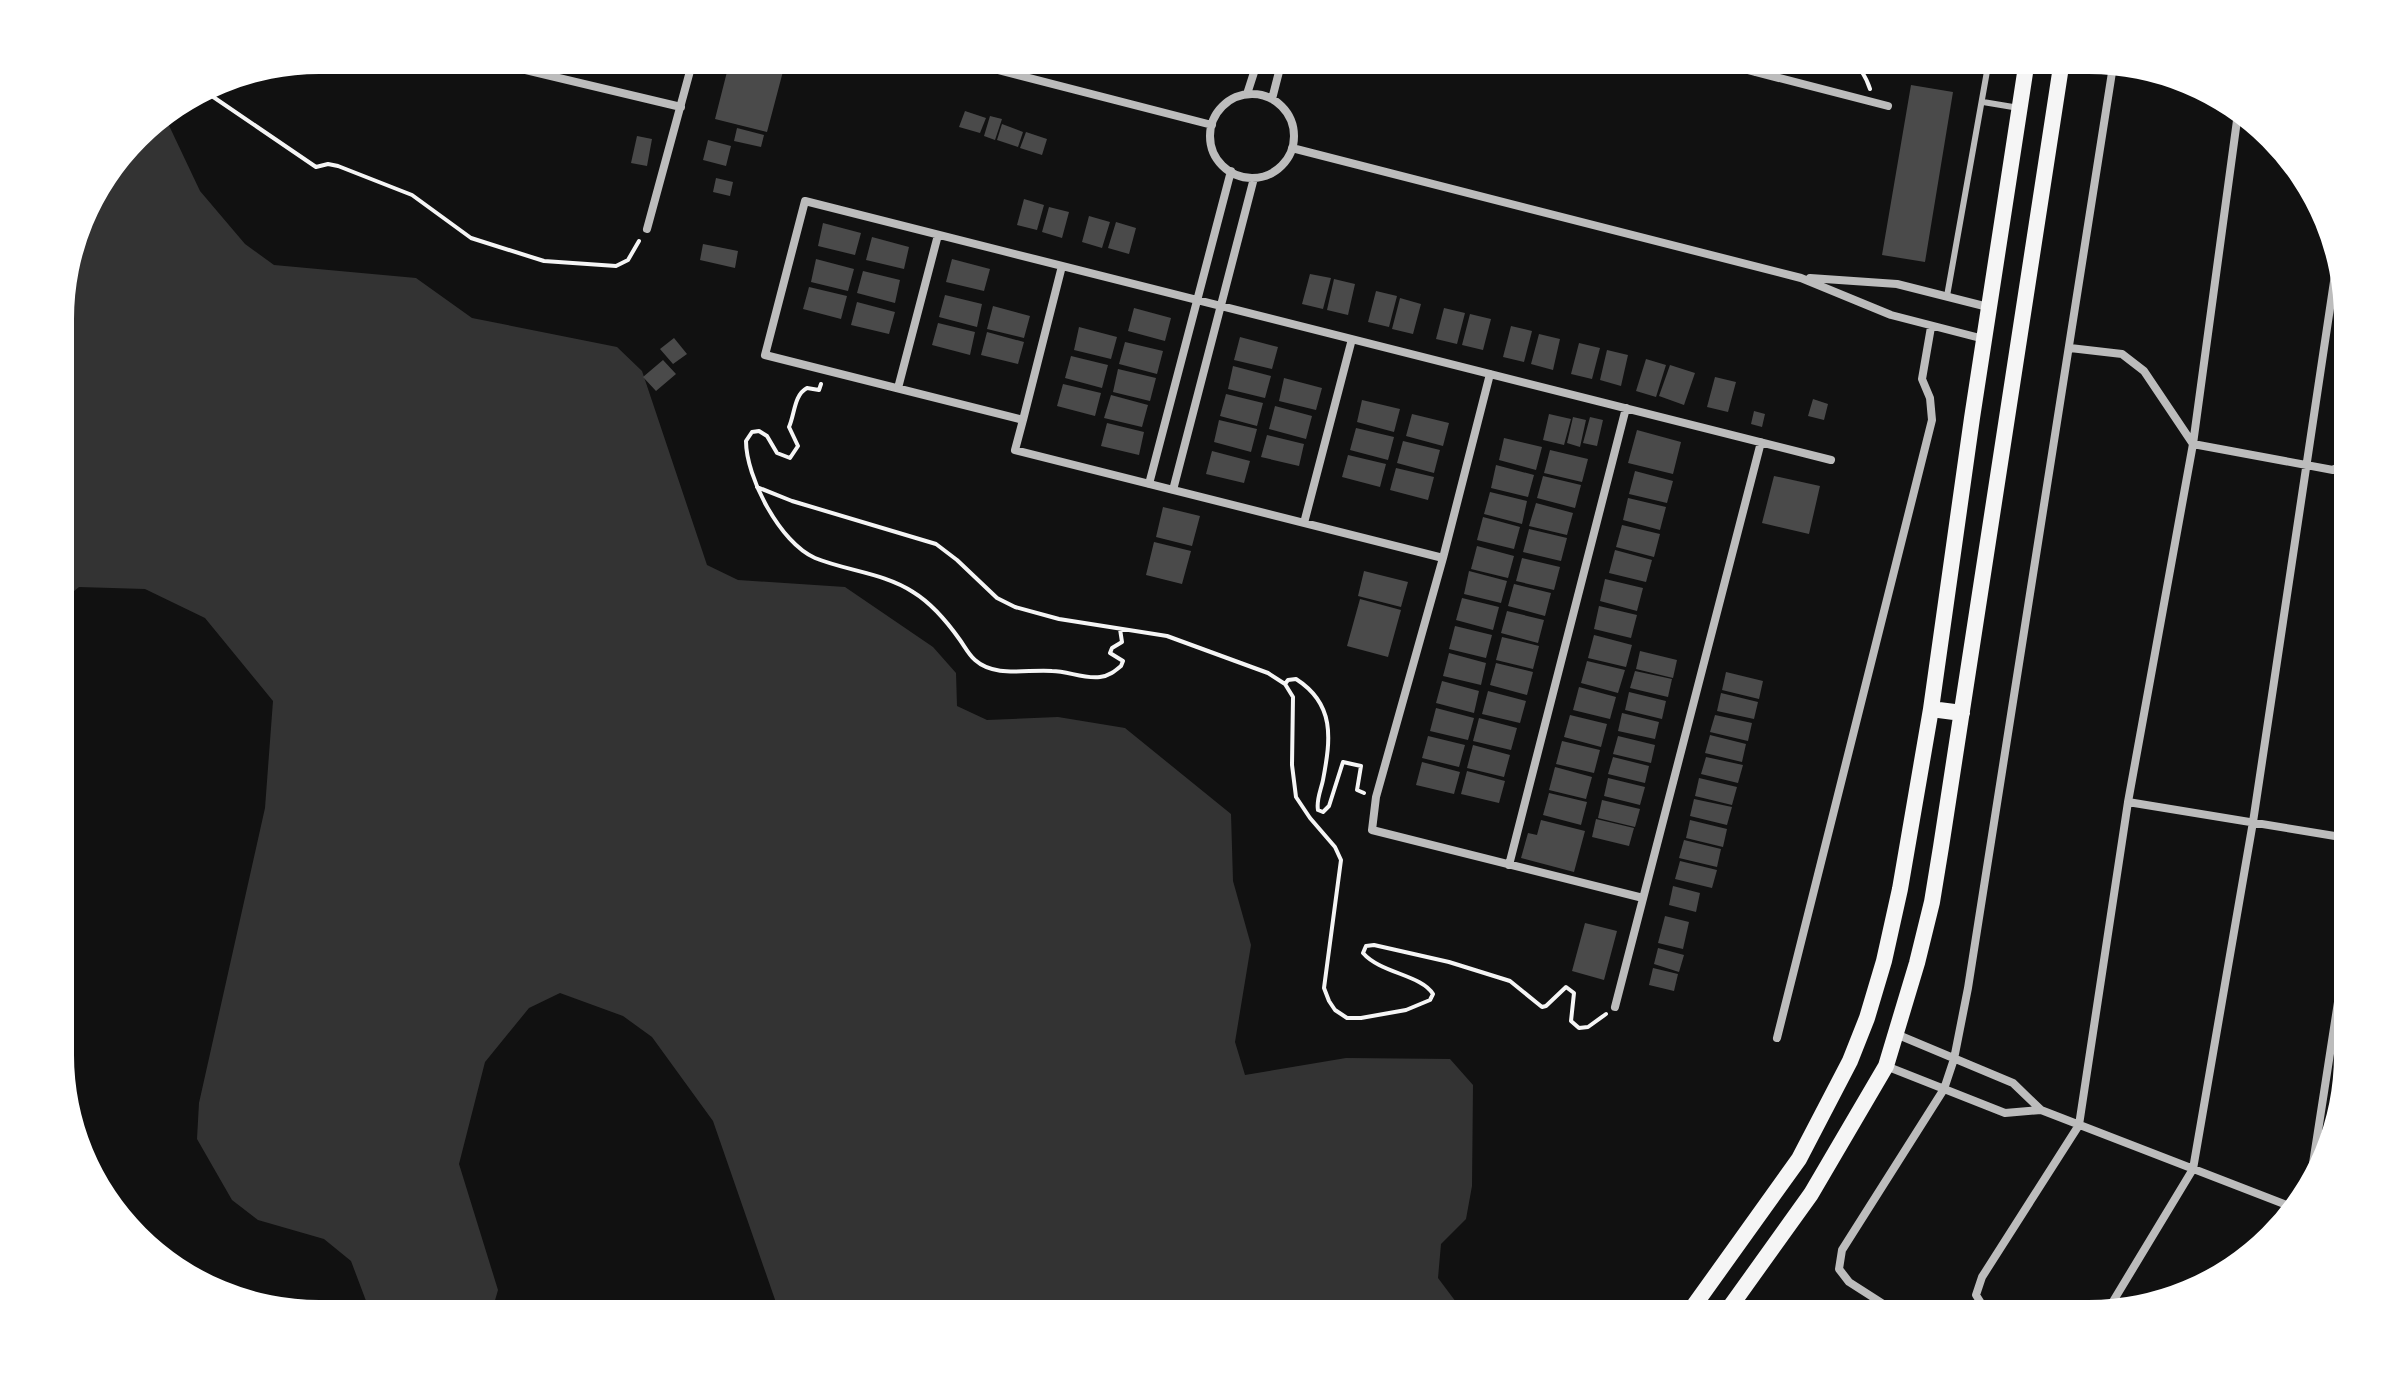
<svg xmlns="http://www.w3.org/2000/svg" width="2408" height="1374" viewBox="0 0 2408 1374" font-family="Signika,sans-serif">
<style>
.water{fill:#333}
.building{fill:#4a4a4a}
.lines{fill:none;stroke-linecap:round;stroke-linejoin:round}
.path{stroke:#f5f5f5;stroke-width:4}
.service{stroke:#bcbcbc;stroke-width:6}
.minor{stroke:#bcbcbc;stroke-width:8}
.secondary{stroke:#f5f5f5;stroke-width:16}
</style>
<rect width="100%" height="100%" fill="#111"/>
<path class="water" d="M164,115L200,191L245,244L274,265L416,278L472,318L617,347L642,371L707,565L738,580L845,587L933,647L956,673L957,706L987,720L1058,717L1125,728L1231,814L1233,881L1251,945L1235,1042L1245,1075L1346,1058L1450,1059L1473,1085L1472,1186L1466,1219L1441,1244L1438,1278L1465,1314H780L713,1121L652,1037L623,1016L560,993L529,1008L485,1062L459,1164L498,1290L491,1314H371L351,1261L324,1239L258,1220L232,1200L197,1139L199,1103L265,808L273,701L205,618L145,589L79,587L62,601V286L87,204L148,125Z"/>
<path class="building" d="M730,60H786L767,132L715,119Z
M1911,85L1953,92L1925,262L1882,255Z
M965,111L986,118L980,133L959,127Z
M990,116L1002,119L995,140L984,136Z
M1002,124L1023,132L1018,147L997,140Z
M737,128L764,135L761,147L734,141Z
M1026,132L1047,139L1042,155L1020,148Z
M637,136L652,139L647,166L631,163Z
M708,140L731,146L726,166L703,160Z
M716,178L733,182L730,196L713,192Z
M1024,199L1044,205L1037,230L1017,225Z
M1049,207L1069,212L1062,238L1042,232Z
M1089,216L1110,222L1102,248L1082,242Z
M1116,222L1136,228L1129,254L1108,248Z
M823,223L861,233L855,255L818,246Z
M872,237L909,247L904,269L866,260Z
M703,244L738,251L735,268L700,260Z
M816,259L854,269L848,291L811,282Z
M952,259L990,269L984,291L946,282Z
M863,271L900,280L895,303L857,293Z
M1310,274L1331,278L1323,309L1302,304Z
M1334,279L1355,284L1348,315L1327,310Z
M809,287L847,296L841,319L803,309Z
M1376,291L1397,296L1389,327L1368,322Z
M945,295L982,304L977,327L939,317Z
M1400,298L1421,304L1413,334L1392,329Z
M857,302L895,312L889,334L851,325Z
M993,306L1030,316L1024,338L987,329Z
M1134,308L1171,318L1165,341L1128,331Z
M1444,308L1465,313L1457,344L1436,339Z
M1470,314L1491,319L1483,350L1462,345Z
M938,323L975,332L970,355L932,345Z
M1511,326L1532,331L1524,362L1503,357Z
M1079,327L1117,337L1111,359L1074,350Z
M987,332L1024,342L1018,364L981,355Z
M1539,334L1560,339L1553,370L1531,364Z
M1240,337L1278,347L1272,369L1234,360Z
M674,338L687,354L673,364L660,349Z
M1125,342L1163,351L1157,374L1119,364Z
M1579,343L1600,348L1592,379L1571,374Z
M1607,350L1628,355L1621,386L1600,380Z
M1071,356L1108,365L1102,388L1065,378Z
M1646,359L1666,365L1656,397L1636,391Z
M663,360L676,374L656,391L643,377Z
M1670,365L1695,373L1684,405L1659,396Z
M1233,366L1271,376L1265,398L1228,389Z
M1118,369L1156,378L1150,401L1113,392Z
M1715,377L1736,382L1728,412L1707,407Z
M1284,378L1322,388L1316,410L1279,401Z
M1063,384L1101,393L1095,416L1057,406Z
M1226,394L1263,403L1257,426L1220,416Z
M1111,395L1148,405L1142,427L1104,418Z
M1813,399L1828,404L1824,420L1808,416Z
M1362,400L1400,409L1394,432L1357,422Z
M1275,406L1312,416L1306,439L1269,429Z
M1754,411L1765,414L1762,427L1751,424Z
M1412,414L1449,423L1443,446L1406,436Z
M1549,414L1571,419L1564,445L1543,440Z
M1573,417L1586,420L1580,447L1567,443Z
M1590,417L1603,420L1597,446L1583,443Z
M1219,420L1257,429L1251,452L1214,442Z
M1107,423L1144,432L1139,455L1101,446Z
M1356,428L1394,437L1388,460L1350,450Z
M1637,430L1681,442L1673,474L1628,463Z
M1267,435L1304,444L1299,466L1261,457Z
M1504,438L1542,447L1536,470L1499,460Z
M1403,441L1440,450L1434,473L1397,463Z
M1550,450L1588,459L1582,482L1544,473Z
M1212,451L1250,461L1244,483L1206,474Z
M1348,455L1386,464L1380,487L1342,477Z
M1496,465L1534,475L1528,497L1491,488Z
M1396,468L1434,477L1428,500L1390,490Z
M1635,471L1673,481L1667,503L1629,494Z
M1543,476L1581,485L1575,508L1537,498Z
M1774,476L1820,486L1809,534L1762,523Z
M1490,492L1527,501L1522,524L1484,514Z
M1628,498L1666,507L1660,530L1623,520Z
M1536,503L1573,513L1567,535L1529,526Z
M1163,507L1200,516L1192,546L1156,537Z
M1483,517L1520,527L1514,549L1477,540Z
M1622,525L1660,534L1654,557L1616,547Z
M1529,529L1567,538L1561,561L1523,552Z
M1154,542L1191,551L1182,584L1146,575Z
M1477,546L1514,556L1508,578L1471,569Z
M1615,550L1652,560L1646,582L1609,573Z
M1522,558L1560,567L1554,590L1516,581Z
M1364,571L1408,582L1401,607L1358,596Z
M1469,571L1507,581L1501,603L1464,594Z
M1605,579L1643,588L1637,611L1600,601Z
M1514,584L1551,593L1545,616L1508,606Z
M1462,598L1499,607L1493,630L1456,620Z
M1360,599L1401,610L1388,657L1347,646Z
M1599,606L1637,615L1631,638L1594,629Z
M1507,611L1544,620L1538,643L1501,633Z
M1455,626L1492,635L1486,658L1449,649Z
M1594,635L1632,645L1626,667L1588,658Z
M1502,637L1539,646L1533,669L1496,660Z
M1640,651L1677,660L1673,678L1636,669Z
M1449,653L1486,663L1481,685L1443,676Z
M1587,661L1625,670L1618,693L1581,683Z
M1496,663L1533,672L1527,695L1490,685Z
M1635,671L1672,679L1668,697L1630,688Z
M1726,672L1763,681L1759,699L1722,690Z
M1442,681L1479,691L1474,713L1436,703Z
M1579,687L1616,697L1610,719L1573,710Z
M1488,691L1526,701L1520,723L1482,714Z
M1629,692L1666,701L1662,719L1625,710Z
M1721,693L1758,702L1754,719L1717,711Z
M1436,708L1474,718L1468,740L1430,731Z
M1622,713L1659,722L1655,739L1618,731Z
M1570,715L1607,724L1601,747L1564,737Z
M1715,715L1752,723L1748,741L1710,732Z
M1479,718L1517,728L1511,750L1473,741Z
M1710,735L1746,744L1742,762L1705,753Z
M1428,736L1465,745L1459,767L1422,758Z
M1618,736L1655,745L1651,763L1613,754Z
M1562,741L1600,750L1594,773L1556,764Z
M1473,745L1510,755L1504,777L1467,768Z
M1613,757L1649,766L1645,783L1608,774Z
M1706,757L1743,765L1738,783L1701,774Z
M1422,762L1460,772L1454,794L1416,785Z
M1555,767L1592,777L1586,799L1549,790Z
M1467,771L1505,781L1499,803L1461,794Z
M1608,778L1645,787L1640,805L1604,796Z
M1699,778L1737,787L1732,805L1695,796Z
M1549,793L1587,802L1581,825L1543,815Z
M1694,799L1732,807L1727,825L1690,816Z
M1602,800L1640,809L1635,827L1598,818Z
M1596,819L1634,828L1629,846L1592,837Z
M1541,820L1585,831L1574,872L1521,858L1528,833L1537,835Z
M1690,820L1727,829L1723,847L1686,838Z
M1684,840L1721,849L1717,867L1679,858Z
M1680,861L1717,870L1712,888L1675,879Z
M1673,886L1700,893L1696,912L1669,905Z
M1665,916L1689,922L1683,949L1658,943Z
M1585,923L1617,931L1604,980L1572,971Z
M1658,948L1684,955L1679,972L1654,964Z
M1653,968L1678,974L1674,991L1649,985Z"/>
<g class="lines">
<path class="path" d="M1804,60C1832,73 1855,44 1870,89
M203,90L316,167L328,164L338,166L412,195L471,238L544,261L616,266L628,260L639,241
M821,384L819,390L807,388C794,395 795,413 789,427L798,446L790,458L777,453L767,436L759,431L752,432L746,441C746,477 780,543 815,558C847,571 884,573 913,592C931,603 948,623 960,640C965,647 969,655 975,660C995,678 1027,669 1052,671C1068,671 1083,679 1100,677C1109,676 1115,671 1121,666L1123,661L1110,653L1112,648L1122,642L1120,629
M757,487L792,501L936,544L957,560L997,598L1015,607L1059,619L1167,636L1268,673L1285,684L1293,697L1292,765L1296,797L1310,818L1335,847L1341,860L1324,988L1329,1001L1335,1010L1347,1018H1361L1406,1010L1430,1000L1433,994C1422,975 1380,973 1363,953L1366,946L1374,945L1449,962L1510,981L1542,1007L1546,1006L1566,987L1574,993L1571,1021L1579,1028L1588,1027L1606,1014
M1285,684L1288,680L1296,679C1335,704 1331,738 1323,780C1321,790 1316,800 1318,810L1323,812L1329,806L1343,762L1361,766L1357,790L1364,793"/>
<path class="service" d="M1983,102L2019,108
M1947,296L1989,60"/>
<path class="minor" d="M505,60L508,66L681,107
M959,60L1212,125
M1709,60L1888,106
M1755,72L1759,60
M1247,94L1258,60
M1210 136a42 42 0 1 1 84 0a42 42 0 1 1-84 0Z
M1272,99L1282,60
M1292,148L1801,278L1891,315L1984,339
M647,229L693,60
M1810,278L1897,284L1988,307
M2070,348L2122,354L2144,371L2193,444L2333,470L2347,462
M1490,374L1443,558L1376,797L1372,830L1643,898
M898,388L938,235
M1023,420L1062,266
M1149,484L1231,171
M1173,490L1254,178
M1304,523L1352,339
M1443,558L1015,450L1023,420L765,355L805,201L1831,460
M2128,802L2347,838
M1509,865L1626,408
M1615,1007L1761,442
M1896,1034L2013,1083L2041,1110L2292,1207
M1777,1038L1932,420L1930,398L1922,379L1931,327
M1886,1066L2005,1113L2041,1110
M2309,1189L2347,944
M1997,1313L1981,1303L1976,1295L1982,1277L2079,1125L2128,802L2193,444L2238,113
M2106,1313L2193,1169L2253,822L2336,268
M1899,1314L1849,1282L1839,1269L1842,1250L1944,1089L1954,1059L1968,988L2113,66"/>
<path class="secondary" d="M1931,709L1962,713
M1688,1314L1799,1159L1850,1061L1867,1018L1884,961L1900,889L1931,709L1972,418L2027,60
M1725,1314L1811,1194L1886,1066L1917,963L1932,902L1941,847L2062,60"/>
</g>
<path d="M0 0H2408V1374H0ZM319 74H2089A245 245 0 0 1 2334 319V1055A245 245 0 0 1 2089 1300H319A245 245 0 0 1 74 1055V319A245 245 0 0 1 319 74Z" fill="#fff" fill-rule="evenodd"/>
</svg>
